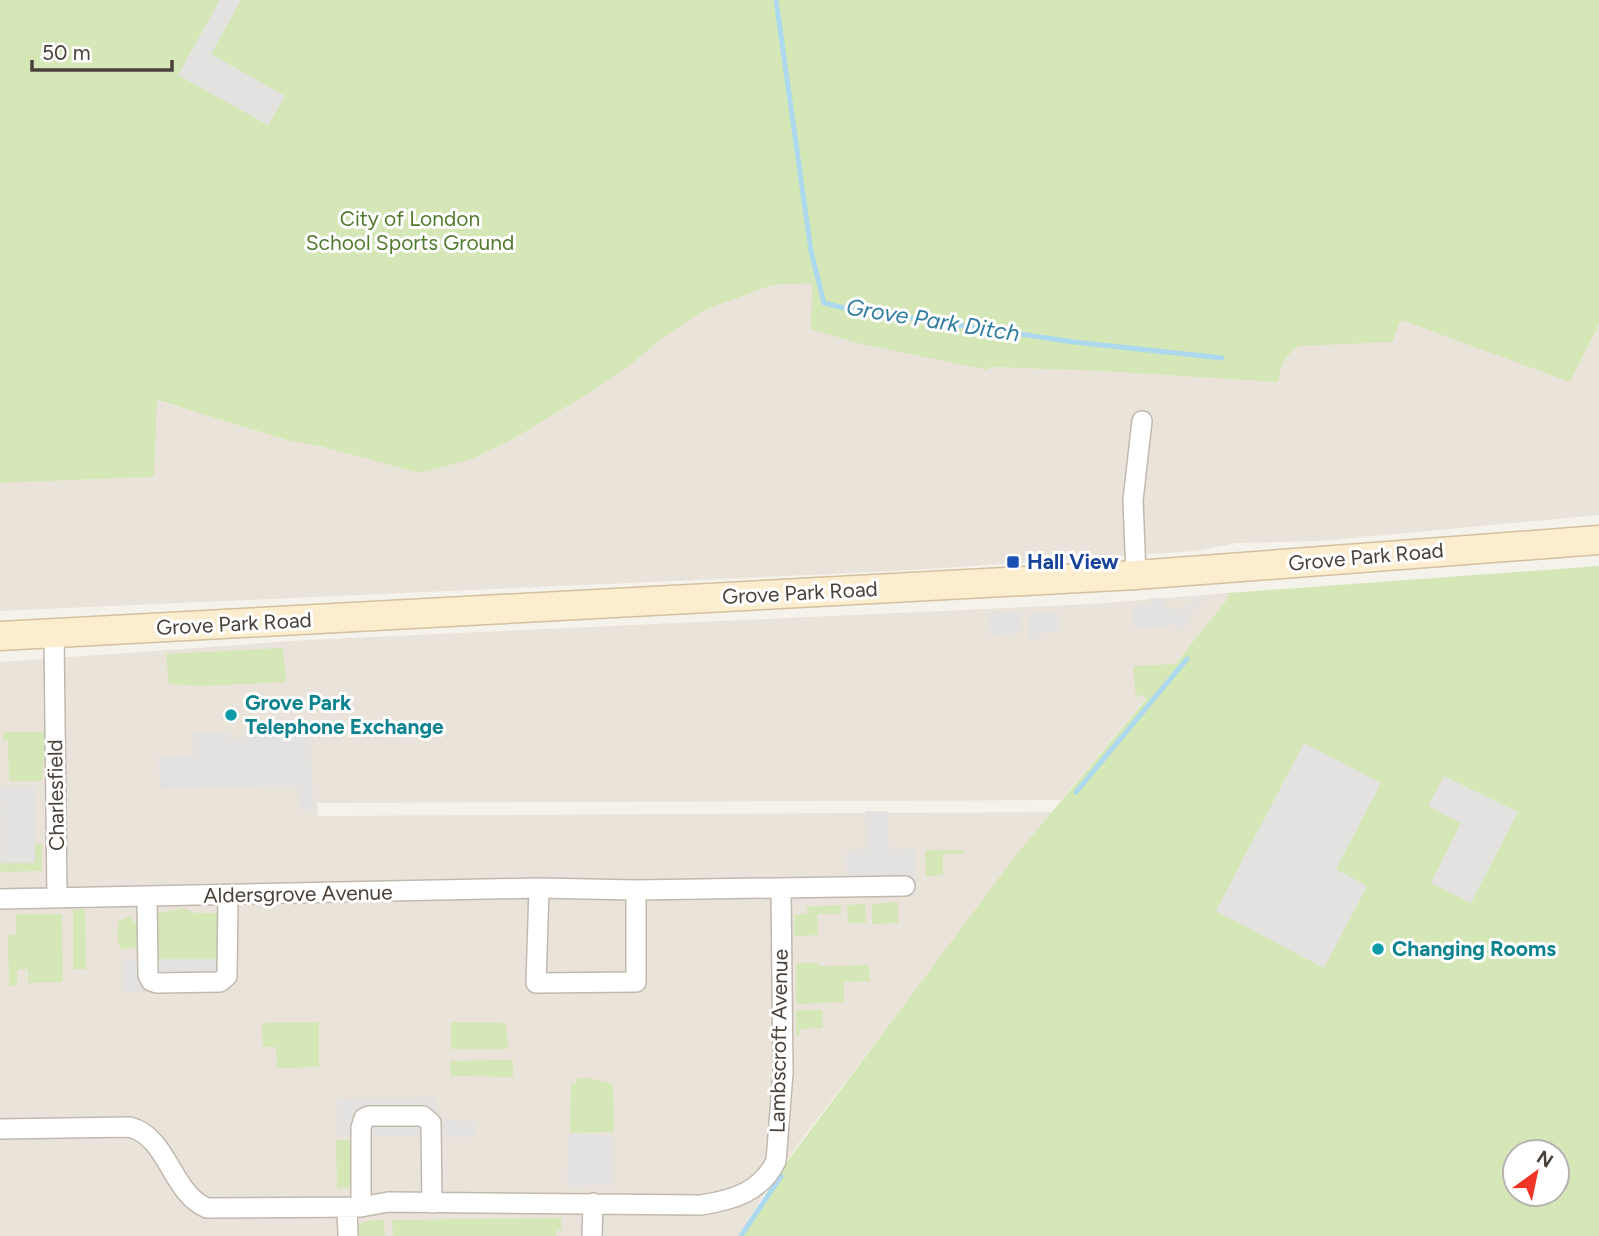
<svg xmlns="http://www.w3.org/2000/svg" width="1599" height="1236" viewBox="0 0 1599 1236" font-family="Figtree,sans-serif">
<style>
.residential{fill:#e9e3da}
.green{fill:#d6e7b7;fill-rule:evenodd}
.parking{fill:#e4e2e0}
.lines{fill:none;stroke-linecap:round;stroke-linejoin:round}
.stream{stroke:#acd9ee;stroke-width:5}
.minor-casing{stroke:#c1b9af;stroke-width:22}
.secondary-casing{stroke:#d3c09e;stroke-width:31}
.minor{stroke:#fff;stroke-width:19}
.secondary{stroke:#fcedcf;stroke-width:28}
.transit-dot{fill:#1a4fb4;stroke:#fff;stroke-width:2.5}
.culture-dot{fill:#0f9aa8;stroke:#fff;stroke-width:2.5}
.labels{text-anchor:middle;stroke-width:6;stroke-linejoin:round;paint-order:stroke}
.park-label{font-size:21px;fill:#527a2e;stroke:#fff}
.street-label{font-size:21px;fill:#4a423a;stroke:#fff}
.transit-label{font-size:21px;font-weight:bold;fill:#164399;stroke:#fff;text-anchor:start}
.culture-label{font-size:21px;font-weight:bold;fill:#0d838f;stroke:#fff;text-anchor:start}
.water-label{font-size:23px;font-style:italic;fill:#327da2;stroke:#fff}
</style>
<rect width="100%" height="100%" fill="#f5f2ec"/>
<path class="residential" d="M812,282L988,370V367L1100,371L1277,382L1283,362L1289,354L1300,346L1401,320L1570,381L1599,325V515L1320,541L1236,543L1195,551L897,571L0,611V483L150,477L153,475L156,400L286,440L319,446L419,473L470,460L513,439L591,392L630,365L663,338L703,311L772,285Z
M1228,593V598L1201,632L1061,800L317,803L318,816L1052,812L801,1140L762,1197L740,1236H0V662L308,640L1093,604Z"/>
<path class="green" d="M0,0H1599V325L1570,382L1401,320L1392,342L1300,346C1285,354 1281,366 1278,382L1100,371L989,367L988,370L857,343L811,329L812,283L772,285L703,311L663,338L629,366L591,392L513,439L470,460L419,473L319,446L286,440L157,400L154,475L150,477L0,483Z
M1599,566V1236H742L786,1163L1016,855L1146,699L1142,694L1136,698L1133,666L1175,664L1228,598V593ZM1515,1152H1557V1194H1515Z
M283,648L286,682L200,686L169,684L166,654Z
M3,732H45L42,781H9L8,741H3Z
M35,843L42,844V871L0,872L1,863H35Z
M925,850H965L966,853L943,854V875L926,876Z
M898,902V923L872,924V904Z
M865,904L866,923H848L847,905Z
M841,905V914H817L818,935L795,936L794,915L807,914V907Z
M184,908L196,913H221L222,959H154V914Z
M85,909L86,969H73V910Z
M16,914H62L63,982L28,983V969L17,970V986H9L8,935H16Z
M130,916L133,921L142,925L140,948L121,949L117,939L118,922Z
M796,963H818V966L869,965L870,981L844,982V1002L796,1004Z
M796,1010H822L823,1028L799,1029V1036H796Z
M319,1022V1067L277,1068L276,1047H263L262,1023Z
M451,1022L506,1023L508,1049H451Z
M513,1060V1077L451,1076L450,1061Z
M578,1078H590L613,1084L614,1132L570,1133L571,1083H576Z
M336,1140H354L355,1187L337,1189Z
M561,1218L562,1230L556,1231V1236H393L392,1220Z
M370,1220H384L385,1236H358V1224Z"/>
<path class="parking" d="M220,0H241L211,54L285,96L268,125L178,75Z
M1207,595L1189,617L1192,619L1182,631L1174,624L1166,627L1134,629L1132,606H1151V598H1162L1169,608L1179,609L1190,605L1195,596Z
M1021,611L1022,632L990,637L989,613Z
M1058,612V632L1039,633V639L1029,640L1028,613Z
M310,726L314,810H299L297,786L160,789L158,757L194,755L192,733L229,732L230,738L251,737V730Z
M1304,743L1381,783L1336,869L1367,886L1324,968L1216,911Z
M1444,776L1518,812L1471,903L1431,883L1461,823L1428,806Z
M0,786H35V863H1Z
M865,811H888L889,849L915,848L916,897L847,896L846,850L866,849Z
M122,959H222L232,984V991L122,992Z
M436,1097L438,1118L475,1122V1137L337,1136V1099Z
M568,1134L614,1136V1185L567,1186Z"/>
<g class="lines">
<path class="stream" d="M776,0L811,251L824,303L848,309L1074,342L1222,358
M1076,792L1187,659
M741,1236L781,1176"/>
<g class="minor-casing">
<path id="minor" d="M1136,575L1133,500L1142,421
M54,634L57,898
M539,888L536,983L636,982V890
M147,897L148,975L151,981L157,983L220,982L227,976L228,895
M0,899L539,888L636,890L905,886
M0,1129L130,1127C169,1138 171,1193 207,1208L361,1207L388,1202L701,1205C733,1200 761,1192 776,1161L783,1073L781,889
M347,1207L348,1236
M361,1207V1128L364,1118L369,1116H423L431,1123L432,1203
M592,1236L593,1203"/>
</g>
<g class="secondary-casing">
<path id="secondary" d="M0,636L1136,575L1599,540"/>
</g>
<use href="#minor" class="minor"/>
<use href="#secondary" class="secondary"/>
</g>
<rect class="transit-dot" x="1006" y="555" width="14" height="14" rx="3.5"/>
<g class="culture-dot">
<circle cx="231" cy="715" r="7"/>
<circle cx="1378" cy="949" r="7"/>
</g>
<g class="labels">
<g class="park-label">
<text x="410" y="226">City of London<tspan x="410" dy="24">School Sports Ground</tspan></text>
</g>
<g class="street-label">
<text transform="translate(1366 557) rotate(-5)" y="7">Grove Park Road</text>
<text transform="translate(800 593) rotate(-3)" y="7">Grove Park Road</text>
<text transform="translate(234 624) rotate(-3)" y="7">Grove Park Road</text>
<text transform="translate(56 795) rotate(-91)" y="7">Charlesfield</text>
<text transform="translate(298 894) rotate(-1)" y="7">Aldersgrove Avenue</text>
<text transform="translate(779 1041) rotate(-89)" y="7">Lambscroft Avenue</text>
</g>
<g class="transit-label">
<text x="1027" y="569">Hall View</text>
</g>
<g class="culture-label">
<text x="245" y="710">Grove Park<tspan x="245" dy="24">Telephone Exchange</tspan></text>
<text x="1392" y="956">Changing Rooms</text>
</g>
<g class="water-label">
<text transform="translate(933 320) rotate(9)" y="8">Grove Park Ditch</text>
</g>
</g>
<g transform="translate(1536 1173) rotate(33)"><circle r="33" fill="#ffffff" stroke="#b7b3b0" stroke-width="2"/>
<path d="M0-5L12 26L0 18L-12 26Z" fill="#f03428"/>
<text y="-10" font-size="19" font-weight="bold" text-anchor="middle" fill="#4a423a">N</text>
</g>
<path d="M32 60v10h140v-10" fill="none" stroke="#4a423a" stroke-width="3.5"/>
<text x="42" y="60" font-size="21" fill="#4a423a" stroke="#ffffff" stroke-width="5" paint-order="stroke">50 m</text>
</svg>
